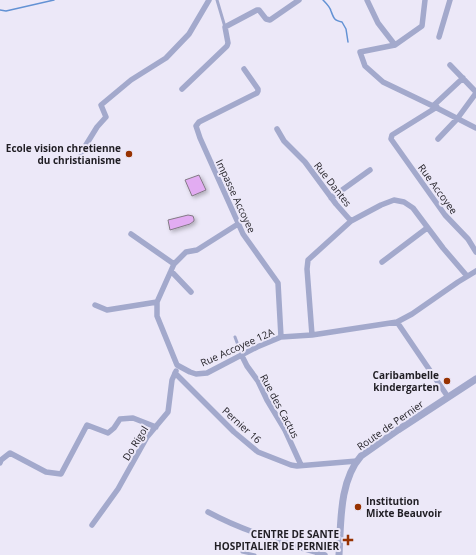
<svg xmlns="http://www.w3.org/2000/svg" width="476" height="555" viewBox="0 0 476 555" font-family="'Open Sans',sans-serif">
<style>
.lines{fill:none;stroke-linecap:round;stroke-linejoin:round}
.stream{stroke:#6392d4;stroke-width:1.5}
.building{fill:#e2acf2;stroke:#837986;filter:url(#shadow)}
.service{stroke:#a3a9cc;stroke-width:3}
.minor{stroke:#a3a9cc;stroke-width:5.5}
.tertiary{stroke:#a3a9cc;stroke-width:7}
.poi-dot{fill:#973202;stroke:#ece8f8;stroke-width:1.5}
.labels{text-anchor:middle;stroke-width:4;stroke-linejoin:round;paint-order:stroke}
.poi-label{font-size:10px;font-weight:bold;fill:#201e24;stroke:#ece8f8;text-anchor:end}
.street-label{font-size:10px;fill:#201e24;stroke:#ece8f8}
</style>
<defs>
<filter id="shadow"><feDropShadow dx="2" dy="2" stdDeviation="2" flood-color="#0004"/></filter>
</defs>
<rect width="100%" height="100%" fill="#ece8f8"/>
<g class="lines">
<path class="stream" d="M323,0C326,3 330,7 331,11C334,19 334,20 342,22L346,29L348,42
M0,10L6,11L54,0"/>
</g>
<path class="building" d="M199,175L206,190L192,196L185,180Z
M188,215L193,216L194,219V221L190,224L170,230L168,220Z"/>
<g class="lines">
<path class="service" d="M217,0L225,27
M235,337L242,356
M242,552L255,555"/>
<path class="minor" d="M367,0L378,23L395,45
M425,0L422,26L395,45L360,52L365,66L383,82L433,106L476,128
M439,37L450,0
M450,65L476,92
M244,69L258,89V91L257,93L199,122L196,126L200,138L243,234L278,283L281,337
M182,89L227,46L228,43L225,27L257,10H259L266,19L270,20L299,0
M433,106L463,78
M437,107L392,135L391,139L445,215L468,239L476,252
M277,129L284,141L305,162L336,204L351,221L308,260L307,269L312,335
M438,139L457,119L476,93
M81,153L97,127L106,117L101,105L131,80L166,58L189,34L209,0
M331,198L370,170
M351,221L381,205L394,200L404,202L413,208L443,248L467,276
M238,224L197,250L186,252L174,264L157,302V316L177,365L190,372L196,374L207,373L257,347L281,337L312,335L397,322L412,314L458,282L476,271
M131,234L174,264
M382,262L427,228
M171,271L191,292
M95,305L107,310L157,302
M397,322L448,397
M242,356L247,366L258,381L267,400L285,430L301,465
M175,373L234,432L258,452L291,465L297,466L357,461
M0,463L1,460L10,453L46,472L61,474L87,425L108,433L114,428L120,419L133,418L156,427
M208,512C245,532 285,543 325,555
M92,525L118,489L147,437L168,412L172,380L176,371"/>
<path class="tertiary" d="M339,555C341,523 339,481 361,456L398,430L476,379"/>
</g>
<g class="poi-dot">
<circle cx="129" cy="154" r="4"/>
<circle cx="447" cy="381" r="4"/>
<circle cx="358" cy="507" r="4"/>
<path d="M346 534h4v4h4v4h-4v4h-4v-4h-4v-4h4z"/>
</g>
<g class="labels">
<g class="poi-label">
<text x="121" y="152">Ecole vision chretienne<tspan x="121" dy="12">du christianisme</tspan></text>
<text x="439" y="379">Caribambelle<tspan x="439" dy="12">kindergarten</tspan></text>
<text x="366" y="505" text-anchor="start">Institution<tspan x="366" dy="12">Mixte Beauvoir</tspan></text>
<text x="339" y="538">CENTRE DE SANTE<tspan x="339" dy="12">HOSPITALIER DE PERNIER</tspan></text>
</g>
<g class="street-label">
<text transform="translate(333 184) rotate(52)" y="4">Rue Dantes</text>
<text transform="translate(438 189) rotate(54)" y="4">Rue Accoyee</text>
<text transform="translate(236 196) rotate(65)" y="4">Impasse Accoyee</text>
<text transform="translate(237 347) rotate(-24)" y="4">Rue Accoyee 12A</text>
<text transform="translate(280 406) rotate(62)" y="4">Rue des Cactus</text>
<text transform="translate(242 425) rotate(42)" y="4">Pernier 16</text>
<text transform="translate(390 425) rotate(-35)" y="4">Route de Pernier</text>
<text transform="translate(135 443) rotate(-58)" y="4">Do Rigol</text>
</g>
</g>
</svg>
